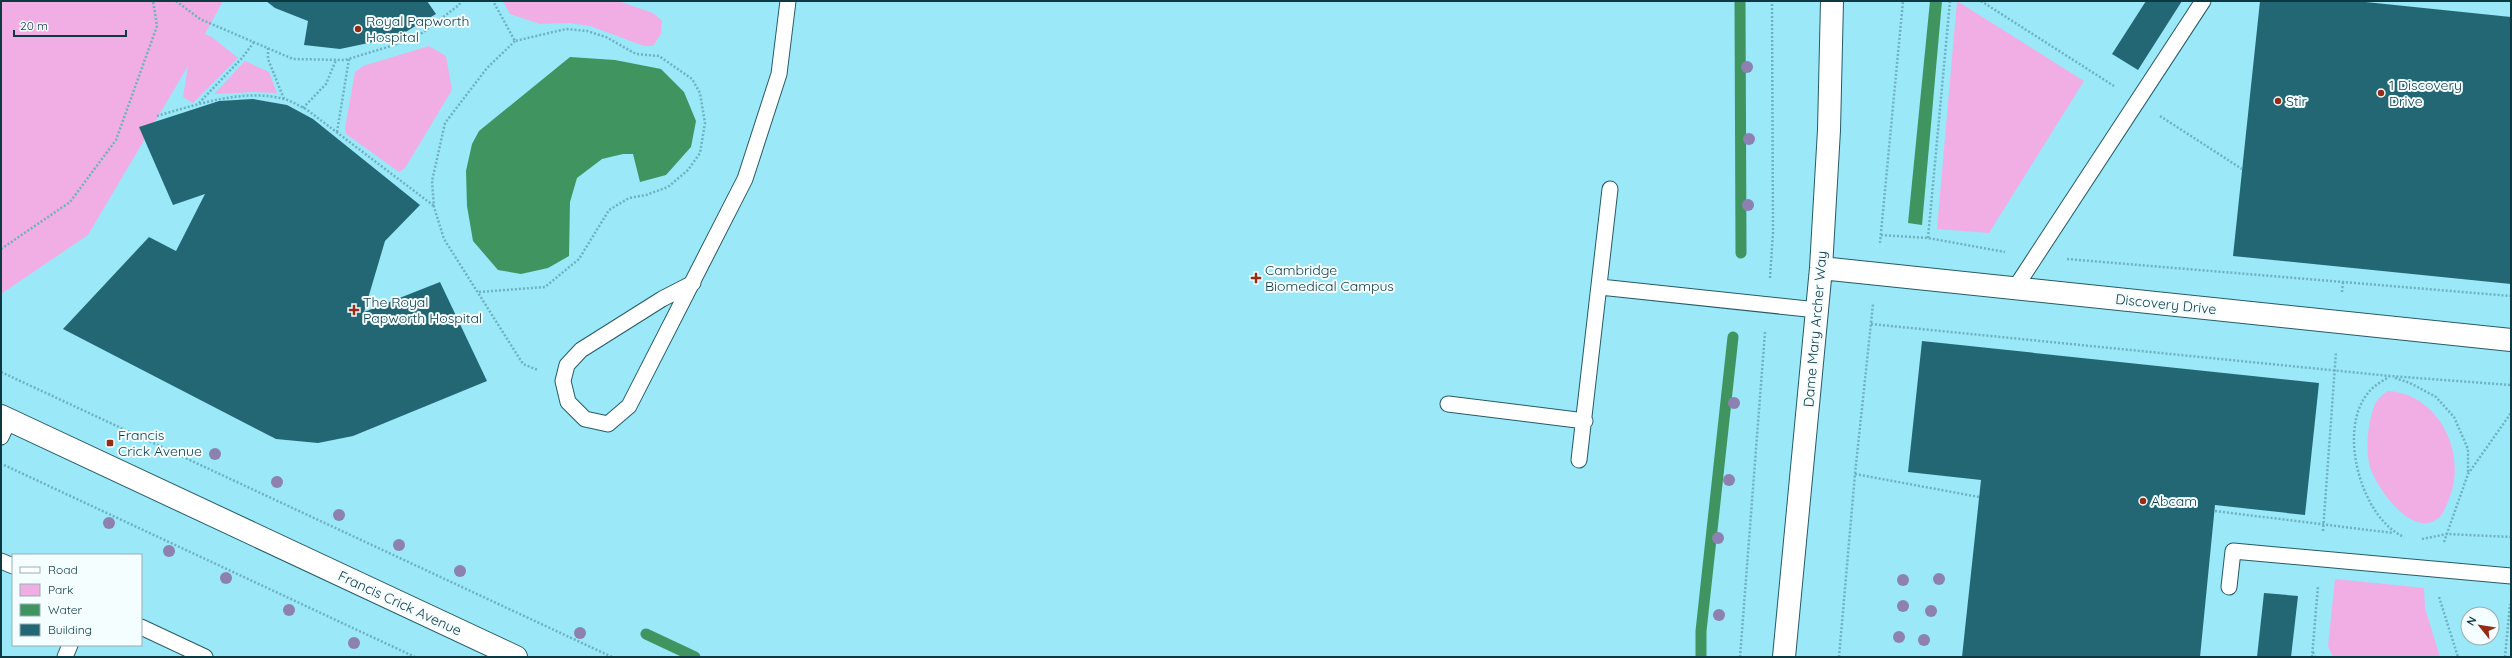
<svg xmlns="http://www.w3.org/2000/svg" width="2512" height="658" viewBox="0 0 2512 658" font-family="Quicksand,sans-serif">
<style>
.green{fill:#f1aee4}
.water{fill:#40945f}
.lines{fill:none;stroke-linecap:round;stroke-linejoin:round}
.stream{stroke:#40945f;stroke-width:11}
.building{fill:#246774}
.lane-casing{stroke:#255b66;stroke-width:17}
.street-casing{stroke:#255b66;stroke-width:24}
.path{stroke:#6eb1c0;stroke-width:2.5;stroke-dasharray:2 2;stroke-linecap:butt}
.lane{stroke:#fff;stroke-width:15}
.street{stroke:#fff;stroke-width:22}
.tree{fill:#8c81b0}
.poi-dot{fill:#952c16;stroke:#f4fdff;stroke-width:1.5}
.labels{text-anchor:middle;stroke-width:4;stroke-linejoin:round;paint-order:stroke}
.poi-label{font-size:14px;fill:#0c3942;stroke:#f4fdff;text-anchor:start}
.street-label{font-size:14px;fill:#0c3942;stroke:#f4fdff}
</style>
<rect width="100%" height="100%" fill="#9be8f9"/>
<path class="green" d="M1,1H223L205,34L212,37L238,58L193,103L183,97L188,66L88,235L1,294Z
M503,1H618L653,13L662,21L661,34L653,46H644L590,26L569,23L540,24L510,14Z
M1957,1L2084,81L1989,233L1937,229Z
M429,46L446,56L452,90L405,168L399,172L346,134L345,128L355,72L363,66Z
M245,61L269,72L277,93L254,92L214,94Z
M2387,391C2439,393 2468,454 2449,499C2445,508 2443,517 2434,521C2409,534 2376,487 2370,467C2365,449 2368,421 2375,404C2377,399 2383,395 2387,391Z
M2335,579L2424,588L2425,608L2440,657H2333L2328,646Z"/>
<path class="water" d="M1930,1H1942L1922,225L1908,223Z
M570,57L615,60L661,69L684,92L696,121L691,147L666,175L640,182L633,154H623L602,159L577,178L570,202L569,256L548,268L521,274L498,270L473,241L467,206L466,171L472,144L479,131Z"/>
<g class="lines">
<path class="stream" d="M1740,1L1741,253
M646,634L695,657
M1701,657V631L1733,337"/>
</g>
<path class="building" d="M266,1H427L436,14L397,37L340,49L304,45L308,21L275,8Z
M2146,1H2182L2138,70L2112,54Z
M2260,1H2356L2511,17V284L2233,256Z
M253,99L287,105L313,119L420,205L385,241L364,312L440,282L487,381L353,436L318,443L276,439L63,329L149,237L176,251L205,194L173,205L139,127L219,101Z
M1922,341L2319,383L2305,515L2215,505L2200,657H1962L1981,480L1908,472Z
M2264,593L2298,596L2291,657H2257Z"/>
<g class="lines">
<g class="lane-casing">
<path id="lane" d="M693,283L662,299L581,350L567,365L563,381L568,402L585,419L608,424L629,406L745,179L779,74L788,1
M1600,287L1817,310
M2015,288L2203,1
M1448,404L1585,421
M1,437L9,420
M1579,460L1610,189
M1,561L13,566
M2229,587L2233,551L2511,576
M141,627L205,657
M65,657L70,645"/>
</g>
<g class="street-casing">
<path id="street" d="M1821,268L2511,340
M1,416L516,657
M1784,657L1821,268L1829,130L1832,1"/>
</g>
<path class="path" d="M176,1L200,19L293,59L345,60L414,39L459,5L461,1
M1981,1L2114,86
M515,41L487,68L445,123L432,181L434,207L444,239L523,364L538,370
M268,48V59L284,99
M199,103L242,58L254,42
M303,108L326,84L336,60
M157,116C195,105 244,88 284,99C292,101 299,106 306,109L434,206
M2160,116L2242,169
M337,132L349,59
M1881,235L1928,238L2005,252
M1928,238L1950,1
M1880,243L1903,1
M1,249L70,202L116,140L157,26L153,1
M2067,259L2511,296
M1770,278L1773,233L1772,1
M479,292L545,287L579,259L609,210L629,198L646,195L668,187L688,170L700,153L705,123L700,93L692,79L659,56L636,54L606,37L587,31L566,29L515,41L493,1
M2342,292L2343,282
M1871,324L2390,376L2511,385
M1,372L612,657
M2390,376C2383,381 2373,386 2368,393C2337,430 2361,518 2404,537
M2395,378L2410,383L2436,397L2454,417L2468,449V474
M4,465L415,657
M1855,474L1979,497
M2215,511L2393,533
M2323,531L2336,352
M2422,539L2447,534L2511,537
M2444,542L2468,474L2511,413
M2439,597L2458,657
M2313,652L2315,657
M1740,657L1765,332
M1839,657L1855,474L1873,304
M2312,657L2318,586
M2505,657L2510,604"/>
<use href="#lane" class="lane"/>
<use href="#street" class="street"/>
</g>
<g class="tree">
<circle cx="1747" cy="67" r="6"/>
<circle cx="1749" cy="139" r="6"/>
<circle cx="1748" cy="205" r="6"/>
<circle cx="1734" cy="403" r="6"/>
<circle cx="215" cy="454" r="6"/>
<circle cx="1729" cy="480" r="6"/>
<circle cx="277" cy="482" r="6"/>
<circle cx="339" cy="515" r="6"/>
<circle cx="109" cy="523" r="6"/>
<circle cx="1718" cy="538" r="6"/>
<circle cx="399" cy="545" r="6"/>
<circle cx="169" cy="551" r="6"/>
<circle cx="460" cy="571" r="6"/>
<circle cx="226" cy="578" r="6"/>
<circle cx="1939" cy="579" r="6"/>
<circle cx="1903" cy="580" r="6"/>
<circle cx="1903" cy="606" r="6"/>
<circle cx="289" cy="610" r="6"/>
<circle cx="1931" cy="611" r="6"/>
<circle cx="1719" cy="615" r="6"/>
<circle cx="580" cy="633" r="6"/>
<circle cx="1899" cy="637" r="6"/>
<circle cx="1924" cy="640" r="6"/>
<circle cx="354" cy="643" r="6"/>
</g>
<g class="poi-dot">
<circle cx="358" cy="29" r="4"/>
<circle cx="2381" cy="93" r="4"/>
<circle cx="2278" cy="101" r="4"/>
<path d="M1254 272h4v4h4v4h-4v4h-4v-4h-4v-4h4z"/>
<path d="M352 304h4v4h4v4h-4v4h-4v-4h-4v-4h4z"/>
<rect x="106" y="439" width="8" height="8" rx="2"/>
<circle cx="2143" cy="501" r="4"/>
</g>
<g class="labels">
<g class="poi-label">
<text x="366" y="26">Royal Papworth<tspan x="366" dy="16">Hospital</tspan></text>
<text x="2389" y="90">1 Discovery<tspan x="2389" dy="16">Drive</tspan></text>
<text x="2286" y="106">Stir</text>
<text x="1265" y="275">Cambridge<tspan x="1265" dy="16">Biomedical Campus</tspan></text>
<text x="363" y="307">The Royal<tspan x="363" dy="16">Papworth Hospital</tspan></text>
<text x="118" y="440">Francis<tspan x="118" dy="16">Crick Avenue</tspan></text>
<text x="2151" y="506">Abcam</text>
</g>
<g class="street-label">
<text transform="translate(2166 304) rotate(6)" y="5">Discovery Drive</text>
<text transform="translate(1815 329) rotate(-85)" y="5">Dame Mary Archer Way</text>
<text transform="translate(400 603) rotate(25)" y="5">Francis Crick Avenue</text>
</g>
</g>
<rect width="2512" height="658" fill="none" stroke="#0c3942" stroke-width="4"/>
<rect x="12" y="554" width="130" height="92" fill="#f4fdff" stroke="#97afb3"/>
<rect x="20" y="567" width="20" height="6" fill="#ffffff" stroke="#97afb3"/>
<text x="48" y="574" font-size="12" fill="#0c3942">Road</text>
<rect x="20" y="584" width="20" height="12" fill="#f1aee4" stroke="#97afb3"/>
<text x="48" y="594" font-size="12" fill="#0c3942">Park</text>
<rect x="20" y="604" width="20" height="12" fill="#40945f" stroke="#97afb3"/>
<text x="48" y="614" font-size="12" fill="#0c3942">Water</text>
<rect x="20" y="624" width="20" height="12" fill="#246774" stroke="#97afb3"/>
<text x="48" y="634" font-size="12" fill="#0c3942">Building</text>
<g transform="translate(2480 626) rotate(300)"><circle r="19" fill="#f4fdff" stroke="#97afb3"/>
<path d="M0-3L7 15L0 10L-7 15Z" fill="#952c16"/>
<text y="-6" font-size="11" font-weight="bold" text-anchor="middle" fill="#0c3942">N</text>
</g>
<path d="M14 30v6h112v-6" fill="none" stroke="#0c3942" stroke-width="2"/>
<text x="20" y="30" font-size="12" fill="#0c3942" stroke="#f4fdff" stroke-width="3" paint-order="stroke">20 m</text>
</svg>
